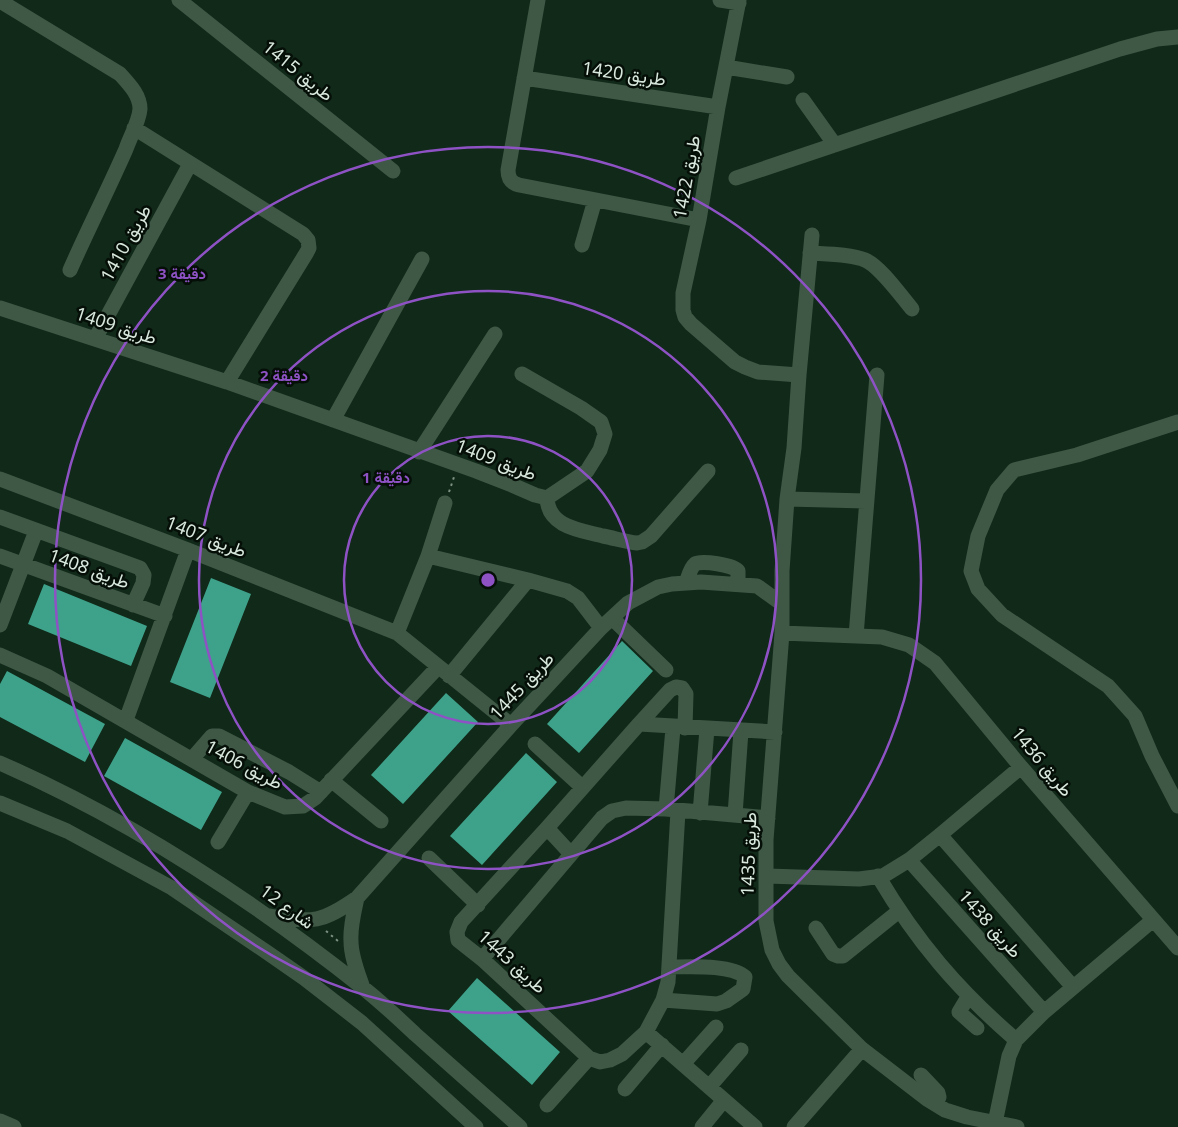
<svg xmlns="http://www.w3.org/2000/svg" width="1178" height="1127" viewBox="0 0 1178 1127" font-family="'Noto Sans',Vazirmatn,sans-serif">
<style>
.building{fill:#3ea28b}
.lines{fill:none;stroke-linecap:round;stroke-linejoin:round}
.path{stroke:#7d9083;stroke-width:2;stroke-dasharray:2.5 4;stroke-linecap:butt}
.minor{stroke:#3f5846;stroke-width:15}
.ring{fill:none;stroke:#8e52c5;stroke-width:2.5}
.labels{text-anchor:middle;stroke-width:5;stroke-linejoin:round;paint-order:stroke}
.street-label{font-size:18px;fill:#d9e8dd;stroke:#050f08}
.centre{fill:#8e52c5;stroke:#050f08;stroke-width:2.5}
.ring-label{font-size:15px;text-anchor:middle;font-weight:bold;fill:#8e52c5;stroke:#050f08;stroke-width:5;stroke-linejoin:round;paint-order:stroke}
</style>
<rect width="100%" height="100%" fill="#112919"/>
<path class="building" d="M211,578L251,594L210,698L170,682Z
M44,584L147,626L131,666L28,624Z
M622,641L653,671L579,753L547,724Z
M7,671L105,724L85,762L0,717V684Z
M446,693L478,722L403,804L371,775Z
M125,738L222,792L201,830L104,776Z
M526,753L557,782L482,865L450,836Z
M477,978L560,1052L532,1085L448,1011Z"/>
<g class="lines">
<path class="path" d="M449,492L454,477
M326,931L338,941"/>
<path class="minor" d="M179,0L393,171
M538,0L508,170C508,178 511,183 519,185L699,220
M720,0L739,3
M739,0L718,107L699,220L683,293V310L685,317L691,324L735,362L745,367L758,372L799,375L794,448L787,499L782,571V633L766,840V921L772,950L779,964L788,976L862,1049L927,1099L945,1110L967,1117L1017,1127
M0,1L120,74C129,84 140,95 140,109C139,122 130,137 126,149C108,190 88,229 70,270
M726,67L787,77
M524,78L718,107
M803,100L835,145
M134,128L303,234L308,240L309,248L307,252L227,382
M736,178L1120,49L1157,39L1178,37
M582,245L595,200
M810,253C826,254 851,254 865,260C880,266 901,296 912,309
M0,308L227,382L476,471L512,485L535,495L547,498L587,471L600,450L605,434L601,422L581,408L522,374
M95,339L190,164
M799,375L812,235
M333,420L422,259
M1178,422L1077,455L1014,470L997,490L978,536L971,571L978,589L1002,615L1108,686L1135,716L1152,756L1178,806
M419,452L495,334
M0,479L188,550L397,633L511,725
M547,498C548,527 580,530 603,536C614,538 626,542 637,543L642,542L651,536L708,471
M787,499L866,501
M0,517L140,568L144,575L143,583L133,605
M0,556L165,616
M428,556L528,580L567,591L578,598L601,628
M686,583C688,578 690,568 695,564C701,560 734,565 738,571V584
M612,618L666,670
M0,625L36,531
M397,633L428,556L445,503
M782,633L882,637L909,645L935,663L1021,767L1178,948
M856,636L877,375
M0,655L47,676L248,792L285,807L303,806L315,798L438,667
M449,676L528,580
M126,720L188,550
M639,724L670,690L676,687L682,688L686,694L685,728
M673,728L666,809L768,818
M535,744L582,787
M192,759L212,736H219L289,772L321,792
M0,763C130,820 251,899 362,987C380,1001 398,1018 415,1034C450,1065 485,1096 520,1127
M331,780L381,821
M0,803L67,831L172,888L268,953L304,978L362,1023L476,1127
M678,811L668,982L663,1000L646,1032L622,1054L610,1060L600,1062L589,1058L482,959L458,940L457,932L461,922L547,828L639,724L775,732
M700,813L707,729
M735,815L741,731
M547,828L571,854
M940,835L1073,987
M218,842L248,792
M429,858L478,905
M909,860L1044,1012
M767,876L859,879L883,876L909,860L940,835L1021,767
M878,876C917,942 958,990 1016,1040
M357,898C354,912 350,927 351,941C351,957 358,973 363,988
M269,916C313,922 320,924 357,898L511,725L601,628L628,603L658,587L672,584L701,582L757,586L782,604
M816,928L833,954L838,956H843L899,911
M482,959L602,818L612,811L626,808L666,809
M968,997L959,1012L977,1028
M663,1000L717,1004L726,1001L743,989L745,977C731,964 688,967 669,967
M646,1032L755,1127
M683,1064L716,1027
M921,1075L938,1093L939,1097L936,1104
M709,1087L741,1050
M625,1089L662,1045
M547,1105L589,1058
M0,1121L14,1127
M995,1123L1009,1056L1016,1040L1044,1012L1153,920
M702,1127L724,1100
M794,1127L862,1049"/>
</g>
<g class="ring">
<circle cx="488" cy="580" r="144"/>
<circle cx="488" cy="580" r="289"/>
<circle cx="488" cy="580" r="433"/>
</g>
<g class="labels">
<g class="street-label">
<text transform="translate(298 71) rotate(39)" y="6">طريق 1415</text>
<text transform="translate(624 74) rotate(8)" y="6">طريق 1420</text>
<text transform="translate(687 177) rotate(-80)" y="6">طريق 1422</text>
<text transform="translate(126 243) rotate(-61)" y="6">طريق 1410</text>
<text transform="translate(116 326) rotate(18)" y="6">طريق 1409</text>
<text transform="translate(496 460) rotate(21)" y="6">طريق 1409</text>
<text transform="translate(206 537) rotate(21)" y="6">طريق 1407</text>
<text transform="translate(89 569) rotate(20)" y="6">طريق 1408</text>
<text transform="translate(522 686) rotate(-47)" y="6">طريق 1445</text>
<text transform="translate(1042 762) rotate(50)" y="6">طريق 1436</text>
<text transform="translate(244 765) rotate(28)" y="6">طريق 1406</text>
<text transform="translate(749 854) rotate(-88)" y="6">طريق 1435</text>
<text transform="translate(287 907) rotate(36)" y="6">شارع 12</text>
<text transform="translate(990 924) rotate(48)" y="6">طريق 1438</text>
<text transform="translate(512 962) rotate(42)" y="6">طريق 1443</text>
</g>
</g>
<circle cx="488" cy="580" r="8" class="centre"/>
<g class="ring-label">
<text x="182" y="279">3 دقيقة</text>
<text x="284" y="381">2 دقيقة</text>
<text x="386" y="483">1 دقيقة</text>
</g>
</svg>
